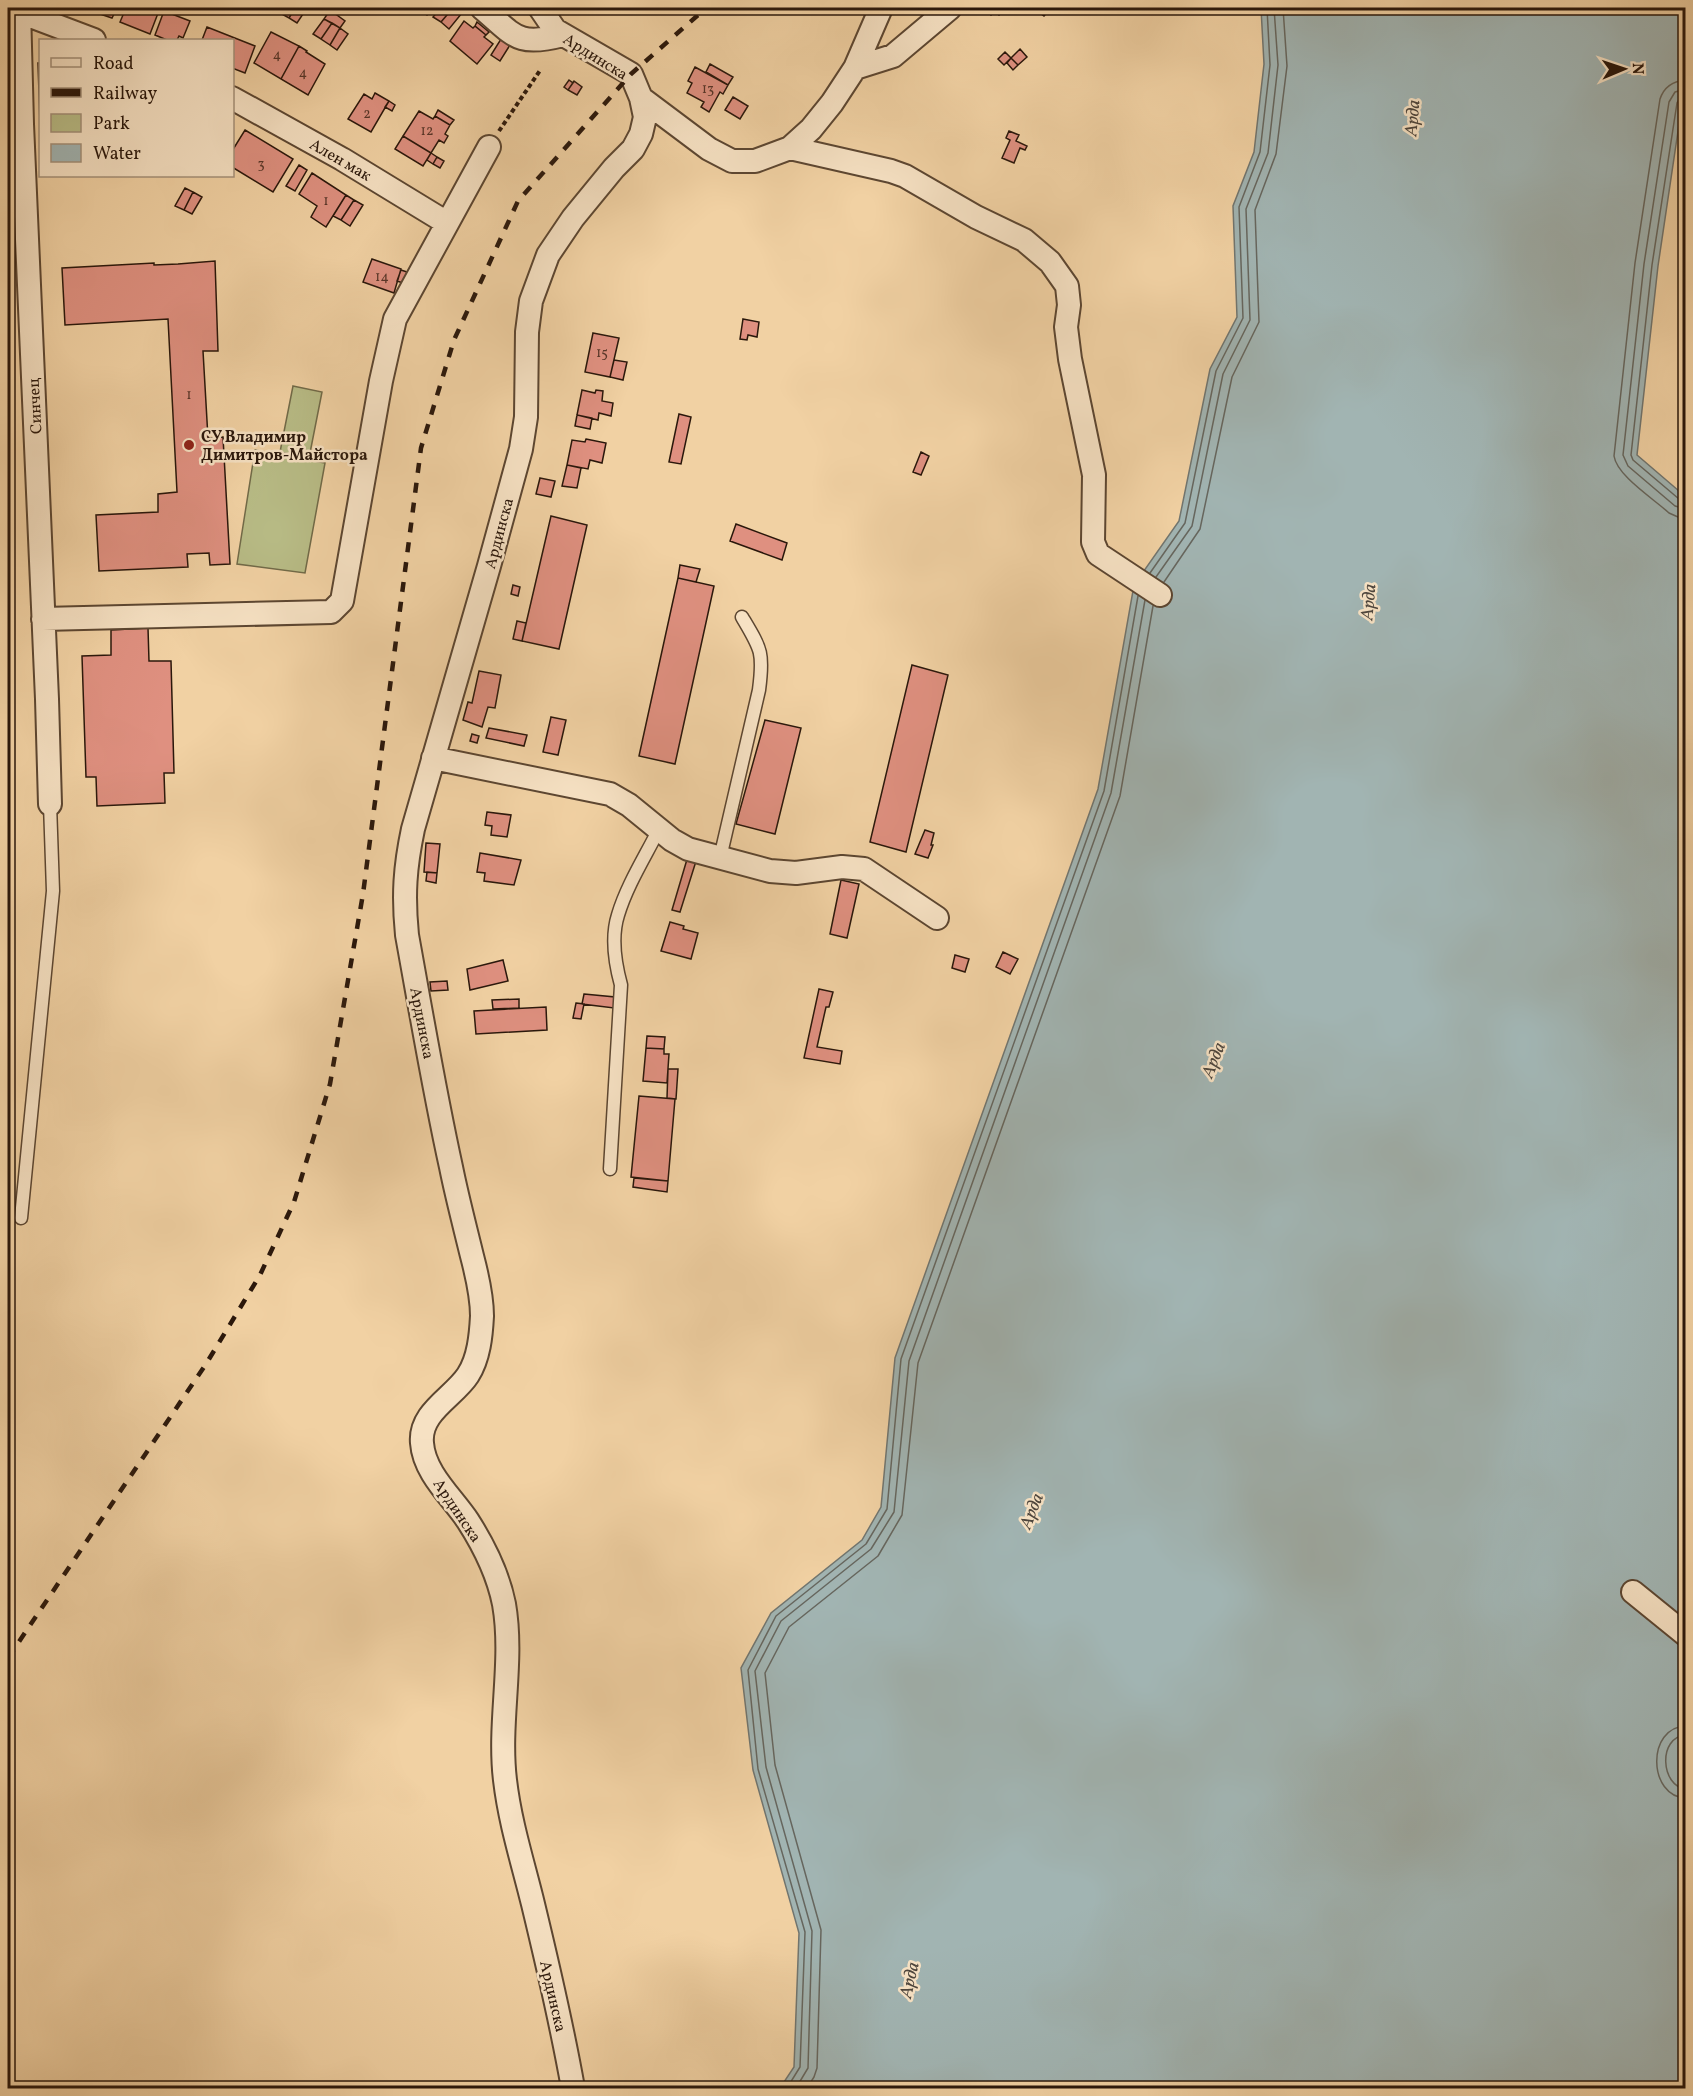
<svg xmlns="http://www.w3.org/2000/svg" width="1693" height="2096" viewBox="0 0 1693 2096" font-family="Vollkorn,serif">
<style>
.green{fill:#b8bc86;stroke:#716a48;stroke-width:1.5}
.water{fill:#a1b4b2;stroke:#71756f;stroke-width:1.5}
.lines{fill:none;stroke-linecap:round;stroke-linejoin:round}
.shore{stroke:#66665e;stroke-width:1.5}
.building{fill:#df9080;stroke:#2a170b;stroke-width:1.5}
.lane-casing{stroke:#5c4631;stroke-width:15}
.street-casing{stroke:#5c4631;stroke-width:26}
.path{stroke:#2a170b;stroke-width:4;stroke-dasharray:4.5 3;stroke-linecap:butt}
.lane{stroke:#f6e1c3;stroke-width:12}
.street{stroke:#f6e1c3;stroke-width:22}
.rail{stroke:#2a170b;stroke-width:4.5;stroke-dasharray:10 10;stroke-linecap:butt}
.poi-dot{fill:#8f2418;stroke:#f6e1c3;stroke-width:2}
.labels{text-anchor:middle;stroke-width:5;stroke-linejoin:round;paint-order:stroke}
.number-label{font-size:14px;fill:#573528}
.street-label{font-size:16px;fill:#2a170b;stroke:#f6e1c3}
.poi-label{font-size:16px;font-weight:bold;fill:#2a170b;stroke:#f6e1c3;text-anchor:start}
.water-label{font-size:18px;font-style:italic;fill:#4e463d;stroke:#f6e1c3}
</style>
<rect width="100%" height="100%" fill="#f1d1a3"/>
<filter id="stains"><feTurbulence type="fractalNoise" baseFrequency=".00333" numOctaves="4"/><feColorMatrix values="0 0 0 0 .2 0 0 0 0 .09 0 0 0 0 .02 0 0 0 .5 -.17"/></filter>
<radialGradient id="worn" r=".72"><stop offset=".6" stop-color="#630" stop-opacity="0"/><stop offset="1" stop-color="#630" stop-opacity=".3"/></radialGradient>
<path class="green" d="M293,386L322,392L309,458L280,452Z
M255,450L325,463L305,573L237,564Z"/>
<path class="water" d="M1261,8H1685V84L1658,266L1637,455L1686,497V1745L1679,1754L1686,1790L1685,2088H780L794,2067L799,1933L753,1770L741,1668L771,1613L862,1540L881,1507L895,1358L1098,789L1134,585L1179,521L1210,369L1237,317L1233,206L1254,152L1264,64Z"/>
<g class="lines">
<path class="shore" d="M1686,80C1673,81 1664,87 1660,99L1635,263L1614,456C1617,476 1654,499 1669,513L1678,517L1686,518
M1686,89L1675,92L1669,102L1644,264L1623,455L1628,466L1675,506L1686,509
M1686,97L1680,98L1677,103L1652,265L1631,455L1633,460L1679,499L1686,501
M1150,573L1185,523L1216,371L1243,318L1239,207L1260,152L1270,65L1267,8
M1156,577L1192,526L1223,374L1250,320L1246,209L1268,153L1278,65L1274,8
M1164,582L1200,529L1232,377L1259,322L1255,210L1276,154L1287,66L1283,8
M1686,1726C1646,1727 1648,1797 1686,1798
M1686,1735C1657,1737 1661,1787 1686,1789
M787,2088L800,2067L805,1932L758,1769L748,1670L776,1616L866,1544L887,1509L901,1359L1104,791L1138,596
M796,2088L808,2068L812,1931L766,1767L755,1671L781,1621L871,1549L894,1512L909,1361L1111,793L1145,600
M807,2088L814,2077L817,2068L821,1930L775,1765L765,1673L789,1627L878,1556L902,1515L918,1363L1120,796L1153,606"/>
</g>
<path class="building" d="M85,8H106L103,15Z
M106,8H117L112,18L103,15Z
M126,8H160L150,34L120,22Z
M284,8H295L289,18L280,13Z
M295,8H307L297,23L289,18Z
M325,8H342L337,15Z
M417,8H433L427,15Z
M441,8H453L441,22L433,17Z
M453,8L462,13L449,29L441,22Z
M983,8H1006L999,15L995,11L991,15Z
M1033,8H1051L1044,16Z
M330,10L345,21L340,28L324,19Z
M164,11L190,21L183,38L179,36L177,40H167L155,35Z
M324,19L332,23L321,39L313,34Z
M464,21L473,28L475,26L486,35L484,37L493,44L477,64L450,41Z
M477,22L489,32L486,35L475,26Z
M332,23L340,28L330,45L321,39Z
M207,27L255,46L245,73L232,68V40H202Z
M340,28L348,34L337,50L330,45Z
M271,32L299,46L281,79L254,63Z
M501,39L510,45L500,61L491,55Z
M299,46L307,51L306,52L325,64L308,95L281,79Z
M1020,49L1027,57L1018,65L1011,58Z
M1005,52L1011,58L1004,65L998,59Z
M1011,58L1018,65L1013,70L1007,63Z
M38,63H40V123Z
M710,64L733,77L728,85L706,72Z
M695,67L728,85L723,94L720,92L709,112L701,107L704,102L687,93L692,83L688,81Z
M569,80L573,83L568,90L564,87Z
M574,81L582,87L577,95L568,90Z
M375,93L389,101L371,132L348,119L364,94L372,99Z
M733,97L748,106L740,119L725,110Z
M389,101L395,105L392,111L385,107Z
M438,110L454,120L450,125L435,116Z
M419,111L433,119L435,116L450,125L445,134L448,136L444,143L439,140L431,153L403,136Z
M245,130L293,159L273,192L232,167V151Z
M1009,131L1019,135L1016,141L1027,146L1025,150L1020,148L1014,163L1002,158L1010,140L1006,138Z
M403,136L431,153L423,166L395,149Z
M431,153L437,157L433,164L427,160Z
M437,157L444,161L440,168L433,164Z
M299,165L307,170L295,191L286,186Z
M312,173L346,195L326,227L311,217L317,206L299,194Z
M185,188L193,192L184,210L175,206Z
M193,192L202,197L192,214L184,210Z
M346,195L354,200L341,220L333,216Z
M354,200L363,205L350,226L341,220Z
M372,259L401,269L394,293L363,282Z
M215,261L218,351H203L208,438L223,437L230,564L210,565L209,553L187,554L188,567L99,571L96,515L158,512V494L177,492L168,319L65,325L62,268L154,263V265L178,264Z
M401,270L410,273L406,284L397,281Z
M743,319L759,322L757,337L748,335L747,340L740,339Z
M593,333L619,338L610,377L585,372Z
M614,360L627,362L623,380L610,377Z
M582,390L595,393L596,390L603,391L602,401L613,403L611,416L599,413L598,420L577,415Z
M679,414L691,417L681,464L669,462Z
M577,415L592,418L590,429L575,426Z
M586,439L606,443L602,463L590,460L588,469L567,465L572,440L585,442Z
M921,452L929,456L921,475L913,472Z
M567,465L581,468L577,488L562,486Z
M540,478L555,481L551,497L536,494Z
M551,516L587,525L559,649L522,641Z
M736,524L787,543L782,560L730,541Z
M680,565L700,569L696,582L678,578Z
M678,578L714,586L675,764L639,756Z
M513,585L520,587L518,596L511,594Z
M517,621L526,623L522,641L513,639Z
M148,628L149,661H171L174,773H164L165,803L97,806L96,777H86L82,656L111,655V630Z
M912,665L948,675L906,852L870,842Z
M479,671L501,675L495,708L488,707L482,727L463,720L468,702L472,703Z
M551,717L566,720L558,755L543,752Z
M765,720L801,728L775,834L736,824Z
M489,728L527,735L524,746L486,738Z
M472,734L479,736L477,743L470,741Z
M487,812L511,815L507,837L491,835L492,826L485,825Z
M925,830L934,833L931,845H933L928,858L915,854Z
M426,843L440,844L437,873L424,872Z
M480,853L521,860L514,885L484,881L485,873L477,872Z
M688,856L697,858L680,912L672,910Z
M427,872L437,873L436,883L426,881Z
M841,880L859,884L847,938L830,934Z
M670,922L684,926L683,929L698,933L691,959L661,951Z
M1003,952L1018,959L1010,974L996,967Z
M955,955L969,959L965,972L952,968Z
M503,960L508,981L470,990L467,969Z
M447,981L448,990L431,991L430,982Z
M819,989L833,992L829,1007H826L817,1047L842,1051L840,1064L804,1058Z
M584,994L615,997L614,1008L582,1004Z
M519,999V1008L493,1009L492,1000Z
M576,1003L584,1004L581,1019L573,1018Z
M546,1007L547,1030L476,1034L474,1011Z
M647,1036L665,1037L664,1049L646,1048Z
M646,1048L664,1049V1054H669L667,1083L643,1081Z
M668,1069H678L676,1099L667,1098Z
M639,1096L675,1099L668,1181L631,1177Z
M634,1178L668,1181L667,1192L633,1187Z"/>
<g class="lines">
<g class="lane-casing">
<path id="lane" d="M720,858L759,690C764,652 761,649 742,617
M610,1169L621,985C615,963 611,937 618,915C627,885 645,857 659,829
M21,1218L53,891L50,804"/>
</g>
<g class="street-casing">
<path id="street" d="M19,8L22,124L47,699L50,804
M482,8C515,36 517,47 563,35
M540,8L555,30L631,74L641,98L645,117L641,134L633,149L614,168L573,218L548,255L531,301L527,332L526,417L521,449L489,566L413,829C405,867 403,895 407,935C421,1012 434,1090 451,1167C457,1197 465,1227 472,1256C477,1275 482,1296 482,1316C481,1335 479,1358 468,1375C454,1397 419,1412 422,1443C424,1473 452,1497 468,1521C484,1546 498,1574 504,1604C514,1661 498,1722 505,1780C510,1823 523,1863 533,1904C548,1966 562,2026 573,2088
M8,12H20L94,40
M855,68L893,56L950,8
M232,98L342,159L447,223
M641,98L709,149L732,161H755L790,148L811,129L832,103L855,68L881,8
M790,148L891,171L905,176L976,217L1024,240L1050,262L1067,286L1069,305L1066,327L1070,359L1094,475L1093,542L1098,554L1160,595
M43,619L331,612L342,601L381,381L395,319L489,147
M433,758L610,794L629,805L672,840L688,849L770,871L796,873L842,867L864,869L937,918
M1633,1592L1686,1635"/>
</g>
<path class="path" d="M499,131L541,69"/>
<use href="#lane" class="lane"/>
<use href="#street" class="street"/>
<path class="rail" d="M8,1658L206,1364L260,1275L294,1202L330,1084L363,894L421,448L454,340L518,201L631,74L706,8"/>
</g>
<circle class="poi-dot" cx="189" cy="445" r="6"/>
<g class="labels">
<g class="number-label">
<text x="277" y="59">4</text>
<text x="303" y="77">4</text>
<text x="708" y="93">13</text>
<text x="367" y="118">2</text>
<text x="427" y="135">12</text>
<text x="261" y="168">3</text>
<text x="326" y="205">1</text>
<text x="382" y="281">14</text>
<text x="602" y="357">15</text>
<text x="189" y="399">1</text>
</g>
<g class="street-label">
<text transform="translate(596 56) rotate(32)" y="6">Ардинска</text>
<text transform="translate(341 159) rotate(30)" y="6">Ален мак</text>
<text transform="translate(34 406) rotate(-93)" y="6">Синчец</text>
<text transform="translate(498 533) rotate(-75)" y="6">Ардинска</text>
<text transform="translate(423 1023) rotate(79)" y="6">Ардинска</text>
<text transform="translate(458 1510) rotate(56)" y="6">Ардинска</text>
<text transform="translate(554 1996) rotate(77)" y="6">Ардинска</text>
</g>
<g class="poi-label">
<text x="201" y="442">СУ Владимир<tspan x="201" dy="18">Димитров-Майстора</tspan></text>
</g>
<g class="water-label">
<text transform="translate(1412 118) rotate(-85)" y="6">Арда</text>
<text transform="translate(1368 602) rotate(-85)" y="6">Арда</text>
<text transform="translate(1213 1060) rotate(-68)" y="6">Арда</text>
<text transform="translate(1031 1511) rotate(-68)" y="6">Арда</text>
<text transform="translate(909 1980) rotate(-77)" y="6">Арда</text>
</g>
</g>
<rect width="1693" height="2096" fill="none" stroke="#f1d1a3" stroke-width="30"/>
<rect x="9" y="9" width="1675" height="2078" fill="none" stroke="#2a170b" stroke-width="3"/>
<rect x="15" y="15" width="1663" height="2066" fill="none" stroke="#2a170b" stroke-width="1.5"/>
<rect x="39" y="39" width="195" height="138" fill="#f6e1c3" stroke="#a49079" stroke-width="1.5"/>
<rect x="51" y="58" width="30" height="9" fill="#f6e1c3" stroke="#a49079" stroke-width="1.5"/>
<text x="93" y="69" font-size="18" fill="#2a170b">Road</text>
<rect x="51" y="88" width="30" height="9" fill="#2a170b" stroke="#a49079" stroke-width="1.5"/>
<text x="93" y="99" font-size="18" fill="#2a170b">Railway</text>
<rect x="51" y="114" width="30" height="18" fill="#b8bc86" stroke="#a49079" stroke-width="1.5"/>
<text x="93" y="129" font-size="18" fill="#2a170b">Park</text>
<rect x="51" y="144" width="30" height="18" fill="#a1b4b2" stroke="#a49079" stroke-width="1.5"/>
<text x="93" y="159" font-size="18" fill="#2a170b">Water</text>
<g transform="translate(1624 69) rotate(88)" stroke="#f6e1c3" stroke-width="4.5" paint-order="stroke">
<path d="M0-4.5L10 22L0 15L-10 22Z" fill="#2a170b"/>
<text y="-9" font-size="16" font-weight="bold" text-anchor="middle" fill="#2a170b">N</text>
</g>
<rect width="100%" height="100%" filter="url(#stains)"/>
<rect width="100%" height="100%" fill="url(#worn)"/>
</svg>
